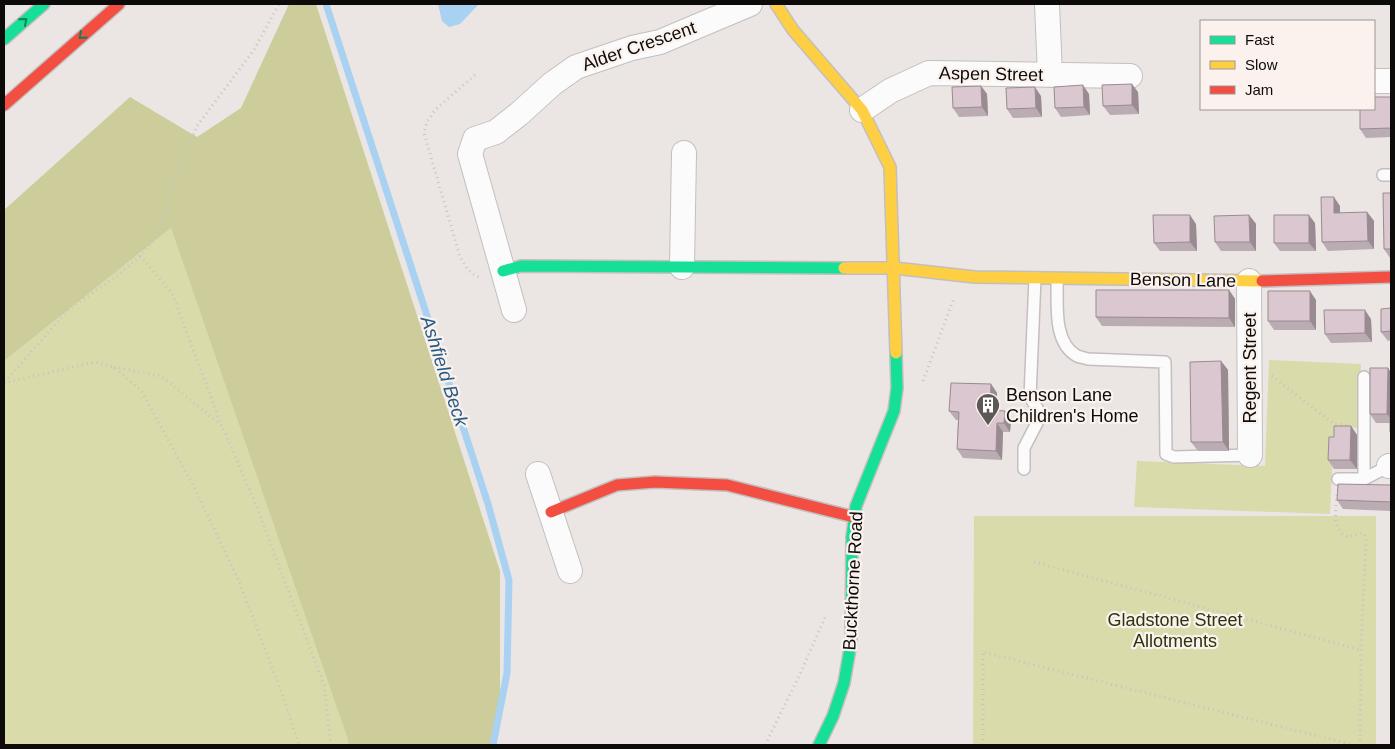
<svg xmlns="http://www.w3.org/2000/svg" width="1395" height="749" viewBox="0 0 1395 749" font-family="Arial,sans-serif">
<style>
.green{fill:#d9dbab}
.forest{fill:#cccd9a}
.water{fill:#a8d1f2}
.lines{fill:none;stroke-linecap:round;stroke-linejoin:round}
.stream{stroke:#a8d1f2;stroke-width:7}
.lane-casing{stroke:#c3bfbe;stroke-width:14}
.street-casing{stroke:#c3bfbe;stroke-width:26}
.fast-casing{stroke:#c3bfbe;stroke-width:14}
.slow-casing{stroke:#c3bfbe;stroke-width:14}
.jam-casing{stroke:#c3bfbe;stroke-width:14}
.path{stroke:#c6c4c3;stroke-width:3;stroke-dasharray:1 4;stroke-linecap:butt}
.lane{stroke:#fcfbfb;stroke-width:11}
.street{stroke:#fcfbfb;stroke-width:24}
.fast{stroke:#16e098;stroke-width:11}
.slow{stroke:#ffcf43;stroke-width:11}
.jam{stroke:#f24e42;stroke-width:11}
.wall{fill:#bbabb2}
.shaded-wall{fill:#998b91}
.building{fill:#dac7cf;stroke:#998b91}
.oneway{stroke:#128058}
.labels{text-anchor:middle;stroke-width:4.5;stroke-linejoin:round;paint-order:stroke}
.street-label{font-size:18px;fill:#0d0b09;stroke:#fbf2ee}
.poi-label{font-size:18px;fill:#0d0b09;stroke:#fbf2ee;text-anchor:start}
.park-label{font-size:18px;fill:#2f320a;stroke:#fbf2ee}
.water-label{font-size:19px;font-style:italic;fill:#265c85;stroke:#fbf2ee}
</style>
<rect width="100%" height="100%" fill="#ebe6e4"/>
<path class="green" d="M171,228L348,740V745H4V361Z
M1269,360L1361,364L1358,428L1334,427L1330,514L1134,507L1137,461L1265,466Z
M974,516H1376V745H973Z"/>
<path class="forest" d="M289,4H316L500,571V724L496,745H348V740L171,228L4,361V210L130,97L197,137L241,108Z"/>
<path class="water" d="M438,4H479L460,24L449,27L442,21Z"/>
<g class="lines">
<path class="stream" d="M326,4L488,504L509,580L507,673L493,745"/>
<g class="lane-casing">
<path id="lane" d="M1383,175H1391
M1057,279C1058,302 1052,342 1077,356C1080,357 1085,358 1088,359L1165,362L1166,454L1174,457L1250,455
M1024,469V448L1039,419L1038,410L1030,397L1035,278
M1338,479H1364L1389,466
M1364,479V377"/>
</g>
<g class="street-casing">
<path id="street" d="M1047,4L1050,75
M1374,81H1391
M862,110L890,91L929,73L1130,76
M682,267L684,153
M1249,281L1250,455
M514,310L470,154L475,139L496,132L519,114L552,84L576,67L632,48L660,42L750,4
M1389,466H1391
M538,474L570,571"/>
</g>
<g class="fast-casing">
<path id="fast" d="M4,39L44,4
M503,271L521,266L844,268
M819,745L833,716L844,683L851,643L852,537L856,506L894,411L897,388L896,353"/>
</g>
<g class="slow-casing">
<path id="slow" d="M776,4L793,30L862,110L890,167L896,353
M844,268H894L975,277L1262,281"/>
</g>
<g class="jam-casing">
<path id="jam" d="M4,105L119,4
M1262,281L1391,277
M551,512L617,485L655,482L727,485L854,517"/>
</g>
<path class="path" d="M475,75L436,109L427,122L424,133L460,257C465,265 469,274 479,277
M140,256L172,293L221,424
M114,367L161,376L222,426L254,500L324,685L331,745
M1272,376L1334,424L1349,425
M923,381L954,298
M5,382L69,309L117,276L140,256L156,238L164,219L175,178L197,126L254,50L279,4
M4,383L95,362L114,367L142,392L194,487L238,579L283,696L299,745
M1337,495C1336,511 1331,527 1347,537L1363,533L1366,538L1361,650L1360,745
M1034,562L1361,650
M765,745L801,672L826,615
M983,745V652L1354,745"/>
<use href="#lane" class="lane"/>
<use href="#street" class="street"/>
<use href="#fast" class="fast"/>
<use href="#slow" class="slow"/>
<use href="#jam" class="jam"/>
</g>
<path class="wall" d="M981,86L987,94L988,116L959,117L953,108Z
M1138,92L1139,114L1110,115L1103,106Z
M1089,94L1090,115L1061,117L1055,108Z
M1041,96L1042,117L1013,118L1007,109Z
M1391,97V137L1366,138L1360,129Z
M1391,193V258H1390L1384,249Z
M1340,206V213L1367,212L1374,221V249L1328,251L1322,242Z
M1249,215L1256,224V251H1221L1215,242Z
M1315,223L1316,251H1280L1274,243Z
M1196,224L1197,251H1160L1154,243Z
M1229,290L1235,299V327L1102,326L1096,317Z
M1316,300V330H1274L1268,321Z
M1391,308V340L1388,341L1381,332Z
M1371,319L1372,342L1331,343L1325,334Z
M1221,361L1228,370L1229,451H1198L1191,442Z
M1388,368L1391,373V434L1390,432V423H1376L1370,414Z
M991,384L997,393L996,411H1005L1011,420L1010,432H1003L1002,460L963,458L957,449L958,420H956L949,411Z
M1351,426L1357,435V469H1334L1328,460L1334,437Z
M1391,485V511L1343,509L1337,500Z"/>
<path class="shaded-wall" d="M1132,84L1138,92L1139,114L1132,105Z
M1083,85L1089,94L1090,115L1084,107Z
M981,86L987,94L988,116L982,107Z
M1035,87L1041,96L1042,117L1036,108Z
M1334,197L1340,206V222L1334,213Z
M1367,212L1374,221V249L1368,241Z
M1190,215L1196,224L1197,251L1190,242Z
M1249,215L1256,224V251L1250,242Z
M1309,215L1315,223L1316,251L1309,243Z
M1229,290L1235,299V327L1229,318Z
M1310,291L1316,300V330L1310,321Z
M1365,310L1371,319L1372,342L1365,333Z
M1221,361L1228,370L1229,451L1223,442Z
M1388,368L1391,373V419L1387,414Z
M991,384L997,393L996,419L990,410Z
M1005,411L1011,420L1010,432L1004,423Z
M997,423L1003,432L1002,460L996,451Z
M1351,426L1357,435V469L1350,460Z"/>
<path class="building" d="M1132,84V105L1103,106L1102,85Z
M1083,85L1084,107L1055,108L1054,87Z
M981,86L982,107L953,108L952,87Z
M1035,87L1036,108L1007,109L1006,88Z
M1374,97H1391V128L1360,129V109H1374Z
M1383,193H1391V249H1384Z
M1321,197H1334V213L1367,212L1368,241L1322,242Z
M1153,215H1190V242L1154,243Z
M1249,215L1250,242H1215L1214,216Z
M1274,215H1309V243H1274Z
M1096,290H1229V318L1096,317Z
M1268,291H1310V321H1268Z
M1391,308V331L1381,332V309Z
M1324,310H1365V333L1325,334Z
M1221,361L1223,442H1191L1190,362Z
M1370,368H1388L1387,414H1370Z
M951,383L991,384L990,410L1005,411L1004,423H997L996,451L957,449L959,412L949,411Z
M1390,409H1391V432H1390Z
M1334,426H1351L1350,460H1328L1329,437H1334Z
M1338,484L1391,485V502L1337,500Z"/>
<defs><path id="oneway-chevron" d="M-2-3.5L2.5 0L-2 3.5" fill="none" stroke-width="1.6" stroke-linecap="round" stroke-linejoin="round" transform="scale(1.25)"/></defs>
<g class="oneway">
<use href="#oneway-chevron" transform="translate(24 21) rotate(-41)"/>
<use href="#oneway-chevron" transform="translate(82 36) rotate(138)"/>
</g>
<defs>
<g id="building-pin" transform="scale(1.25)"><path d="M0 17L-7.5 6A9.5 9.5 0 1 1 7.5 6Z" fill="#5b5856" stroke="#fbf2ee"/><path d="M-4-6H4V6H1V3H-1V6H-4ZM-2.5-4.3h1.7v1.8h-1.7ZM.8-4.3h1.7v1.8H.8ZM-2.5-1h1.7V.8h-1.7ZM.8-1h1.7V.8H.8Z" fill="#fff"/></g>
</defs>
<g fill-rule="evenodd">
<use href="#building-pin" x="988" y="405"/>
</g>
<g class="labels">
<g class="street-label">
<text transform="translate(639 46) rotate(-19)" y="6">Alder Crescent</text>
<text transform="translate(991 74) rotate(1)" y="6">Aspen Street</text>
<text transform="translate(1183 280) rotate(1)" y="6">Benson Lane</text>
<text transform="translate(1250 368) rotate(-90)" y="6">Regent Street</text>
<text transform="translate(853 581) rotate(-87)" y="6">Buckthorne Road</text>
</g>
<g class="poi-label">
<text x="1006" y="401">Benson Lane<tspan x="1006" dy="21">Children's Home</tspan></text>
</g>
<g class="park-label">
<text x="1175" y="626">Gladstone Street<tspan x="1175" dy="21">Allotments</tspan></text>
</g>
<g class="water-label">
<text transform="translate(445 371) rotate(72)" y="7">Ashfield Beck</text>
</g>
</g>
<rect width="1395" height="749" fill="none" stroke="#0d0b09" stroke-width="10"/>
<rect x="1200" y="20" width="175" height="90" fill="#fbf2ee" stroke="#9c9692"/>
<rect x="1210" y="36" width="25" height="8" fill="#16e098" stroke="#9c9692"/>
<text x="1245" y="45" font-size="15" fill="#0d0b09">Fast</text>
<rect x="1210" y="61" width="25" height="8" fill="#ffcf43" stroke="#9c9692"/>
<text x="1245" y="70" font-size="15" fill="#0d0b09">Slow</text>
<rect x="1210" y="86" width="25" height="8" fill="#f24e42" stroke="#9c9692"/>
<text x="1245" y="95" font-size="15" fill="#0d0b09">Jam</text>
</svg>
